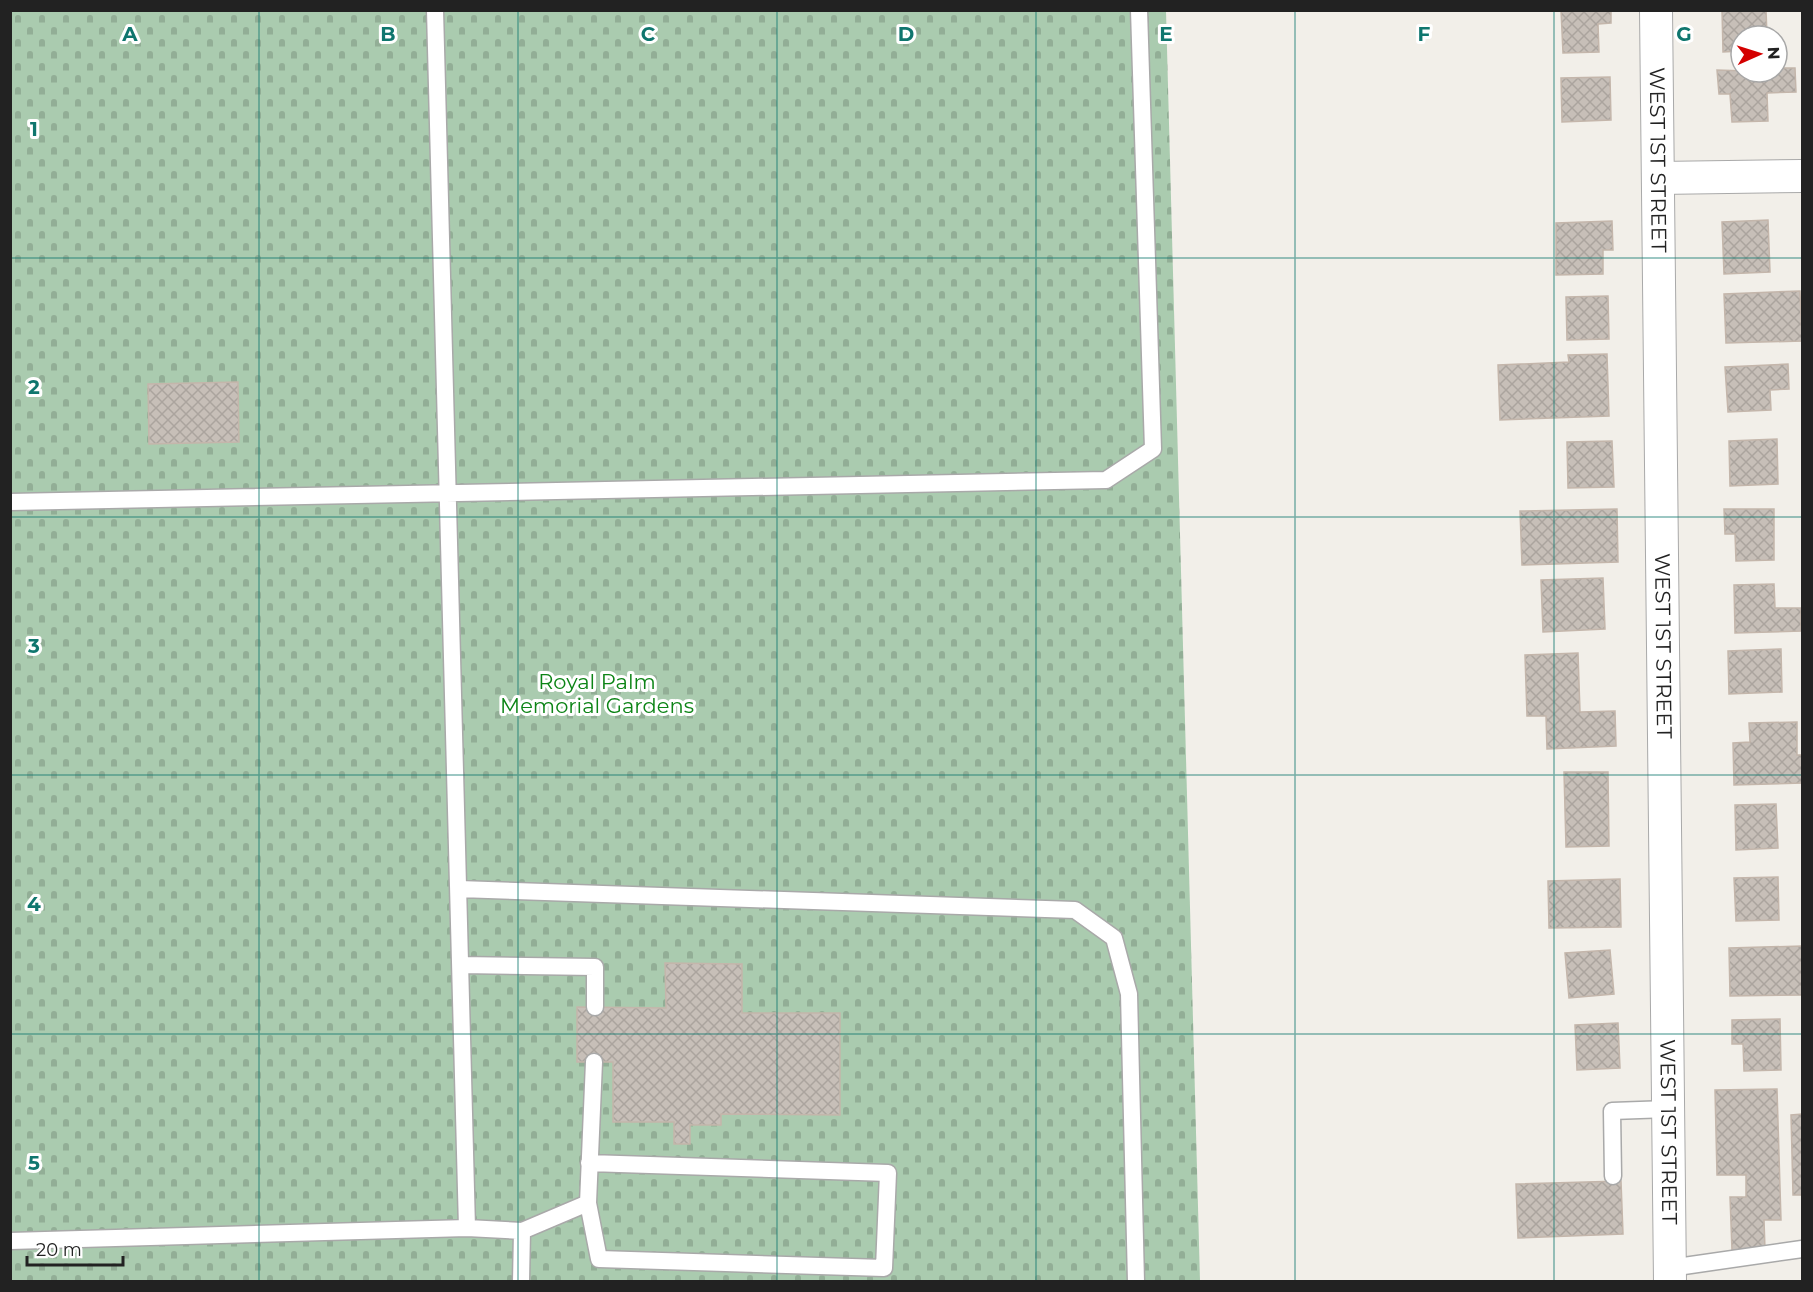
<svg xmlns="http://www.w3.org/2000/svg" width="1813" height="1292" viewBox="0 0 1813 1292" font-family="Montserrat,sans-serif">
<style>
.cemetery{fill:url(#cemetery-stones)}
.building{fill:url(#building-cross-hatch);stroke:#c4b6ab;stroke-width:1.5}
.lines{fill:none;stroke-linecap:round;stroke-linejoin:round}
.service-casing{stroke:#a9a9a9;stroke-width:19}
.minor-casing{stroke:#a9a9a9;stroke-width:34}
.service{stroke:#fff;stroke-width:16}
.minor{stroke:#fff;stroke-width:32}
.grid{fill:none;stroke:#0f766e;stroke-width:1.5;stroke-opacity:0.55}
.labels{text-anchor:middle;stroke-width:6;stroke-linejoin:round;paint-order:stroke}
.street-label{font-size:21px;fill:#222;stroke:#fff}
.park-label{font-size:21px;fill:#0c8416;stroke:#fff}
.grid-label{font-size:20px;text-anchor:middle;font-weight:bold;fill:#0f766e;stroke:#fff;stroke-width:6;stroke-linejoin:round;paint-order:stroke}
</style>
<defs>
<pattern id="cemetery-stones" width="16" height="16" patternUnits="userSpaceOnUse" patternTransform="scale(1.5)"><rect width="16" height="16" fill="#aacbaf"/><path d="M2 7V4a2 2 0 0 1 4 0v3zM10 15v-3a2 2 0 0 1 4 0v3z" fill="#92ae96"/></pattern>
<pattern id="building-cross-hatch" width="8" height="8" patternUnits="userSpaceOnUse" patternTransform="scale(1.5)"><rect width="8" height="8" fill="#c7bfb8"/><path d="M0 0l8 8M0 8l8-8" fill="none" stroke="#aba49e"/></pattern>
</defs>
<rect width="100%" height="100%" fill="#f2efe9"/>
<path class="cemetery" d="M10,11H1166L1200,1281H11Z"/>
<path class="building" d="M1561,10H1611V23L1598,24L1599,52L1563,53Z
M1722,10H1766L1767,36H1741V51L1723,52Z
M1777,68H1795L1796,92L1767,93L1768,121L1732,122L1730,94H1719L1717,70L1777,72Z
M1610,77L1611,120L1562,122L1561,78Z
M1768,220L1770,272L1724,274L1722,222Z
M1612,221L1613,250H1603V274L1556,275V223Z
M1800,291L1802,341L1726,343L1724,294Z
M1608,296L1609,339L1567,340L1566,297Z
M1607,354L1609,416L1500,420L1498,365L1569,362L1568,355Z
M1788,364L1789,389L1770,390L1771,410L1728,412L1725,367Z
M238,382L239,442L149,444L148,384Z
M1777,439L1778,484L1730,486L1729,441Z
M1612,441L1614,487L1568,488L1567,442Z
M1617,509L1618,562L1522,565L1520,511Z
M1724,509H1774V560L1736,561L1735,534H1725Z
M1603,578L1605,629L1543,632L1541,580Z
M1774,584L1775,608H1801V631L1735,633L1734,585Z
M1781,649L1782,692L1729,694L1728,651Z
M1578,653L1580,712L1615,711L1616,746L1547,749L1546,716H1527L1525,655Z
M1797,722V755H1802V783L1734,785L1733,743L1750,742L1749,723Z
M1564,772H1608L1609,846L1566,847Z
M1776,804L1778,848L1736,850L1735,805Z
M1778,877L1779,920L1736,921L1734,878Z
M1620,879L1621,927L1549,928L1548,881Z
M1802,946V995L1730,996L1729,948Z
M1610,950L1614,994L1569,998L1565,953Z
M665,963L742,964V1013H840V1115L721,1114V1125H690V1144H674V1122H613V1062H577V1007L666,1008Z
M1780,1019L1781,1070L1744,1071L1743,1044H1732V1020Z
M1618,1023L1620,1068L1577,1070L1575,1025Z
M1777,1089L1781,1220H1764L1765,1249L1732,1250L1730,1197H1746V1175H1717L1715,1090Z
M1802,1114V1195H1793L1791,1115Z
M1621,1181L1623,1234L1518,1238L1516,1184Z"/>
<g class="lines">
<g class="service-casing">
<path id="service" d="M10,502L1106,480L1153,449L1139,10
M459,889L1075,910L1114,938L1129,994L1136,1282
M461,965L595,967V1007
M1613,1176L1612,1111L1668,1109
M588,1203L599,1259L884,1268L888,1173L589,1163
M467,1228L522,1231L521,1282
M522,1231L588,1203L594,1062
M10,1241L467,1228L435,10
M1670,1268L1802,1249"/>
</g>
<g class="minor-casing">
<g id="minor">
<path id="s1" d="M1656,10L1670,1282"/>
<path d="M1658,178L1802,176"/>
</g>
</g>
<use href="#service" class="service"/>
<use href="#minor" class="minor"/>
</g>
<path class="grid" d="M259,10V1282M518,10V1282M777,10V1282M1036,10V1282M1295,10V1282M1554,10V1282M10,258H1802M10,517H1802M10,775H1802M10,1034H1802"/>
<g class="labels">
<g class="street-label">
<text dy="7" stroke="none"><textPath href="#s1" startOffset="150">WEST 1ST STREET</textPath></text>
<text dy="7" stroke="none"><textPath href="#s1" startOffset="636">WEST 1ST STREET</textPath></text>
<text dy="7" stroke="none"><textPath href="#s1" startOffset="1122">WEST 1ST STREET</textPath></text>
</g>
<g class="park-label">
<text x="597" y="689">Royal Palm<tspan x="597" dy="24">Memorial Gardens</tspan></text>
</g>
</g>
<g class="grid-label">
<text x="130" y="41">A</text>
<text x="388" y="41">B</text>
<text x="648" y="41">C</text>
<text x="906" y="41">D</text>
<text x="1166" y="41">E</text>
<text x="1424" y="41">F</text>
<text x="1684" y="41">G</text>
<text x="34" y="136">1</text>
<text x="34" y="394">2</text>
<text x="34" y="653">3</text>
<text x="34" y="911">4</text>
<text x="34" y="1170">5</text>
</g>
<rect width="1813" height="1292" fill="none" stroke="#222222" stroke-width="24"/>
<g transform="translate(1759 54) rotate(87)"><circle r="28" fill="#ffffff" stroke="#a7a7a7" stroke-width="1.5"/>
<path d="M0-4.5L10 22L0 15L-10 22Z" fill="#d40000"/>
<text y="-9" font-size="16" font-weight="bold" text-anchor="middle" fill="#222222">N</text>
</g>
<path d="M27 1256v9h96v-9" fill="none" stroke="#222222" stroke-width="3"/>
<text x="36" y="1256" font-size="18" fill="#222222" stroke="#ffffff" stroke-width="4.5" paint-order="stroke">20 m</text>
</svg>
